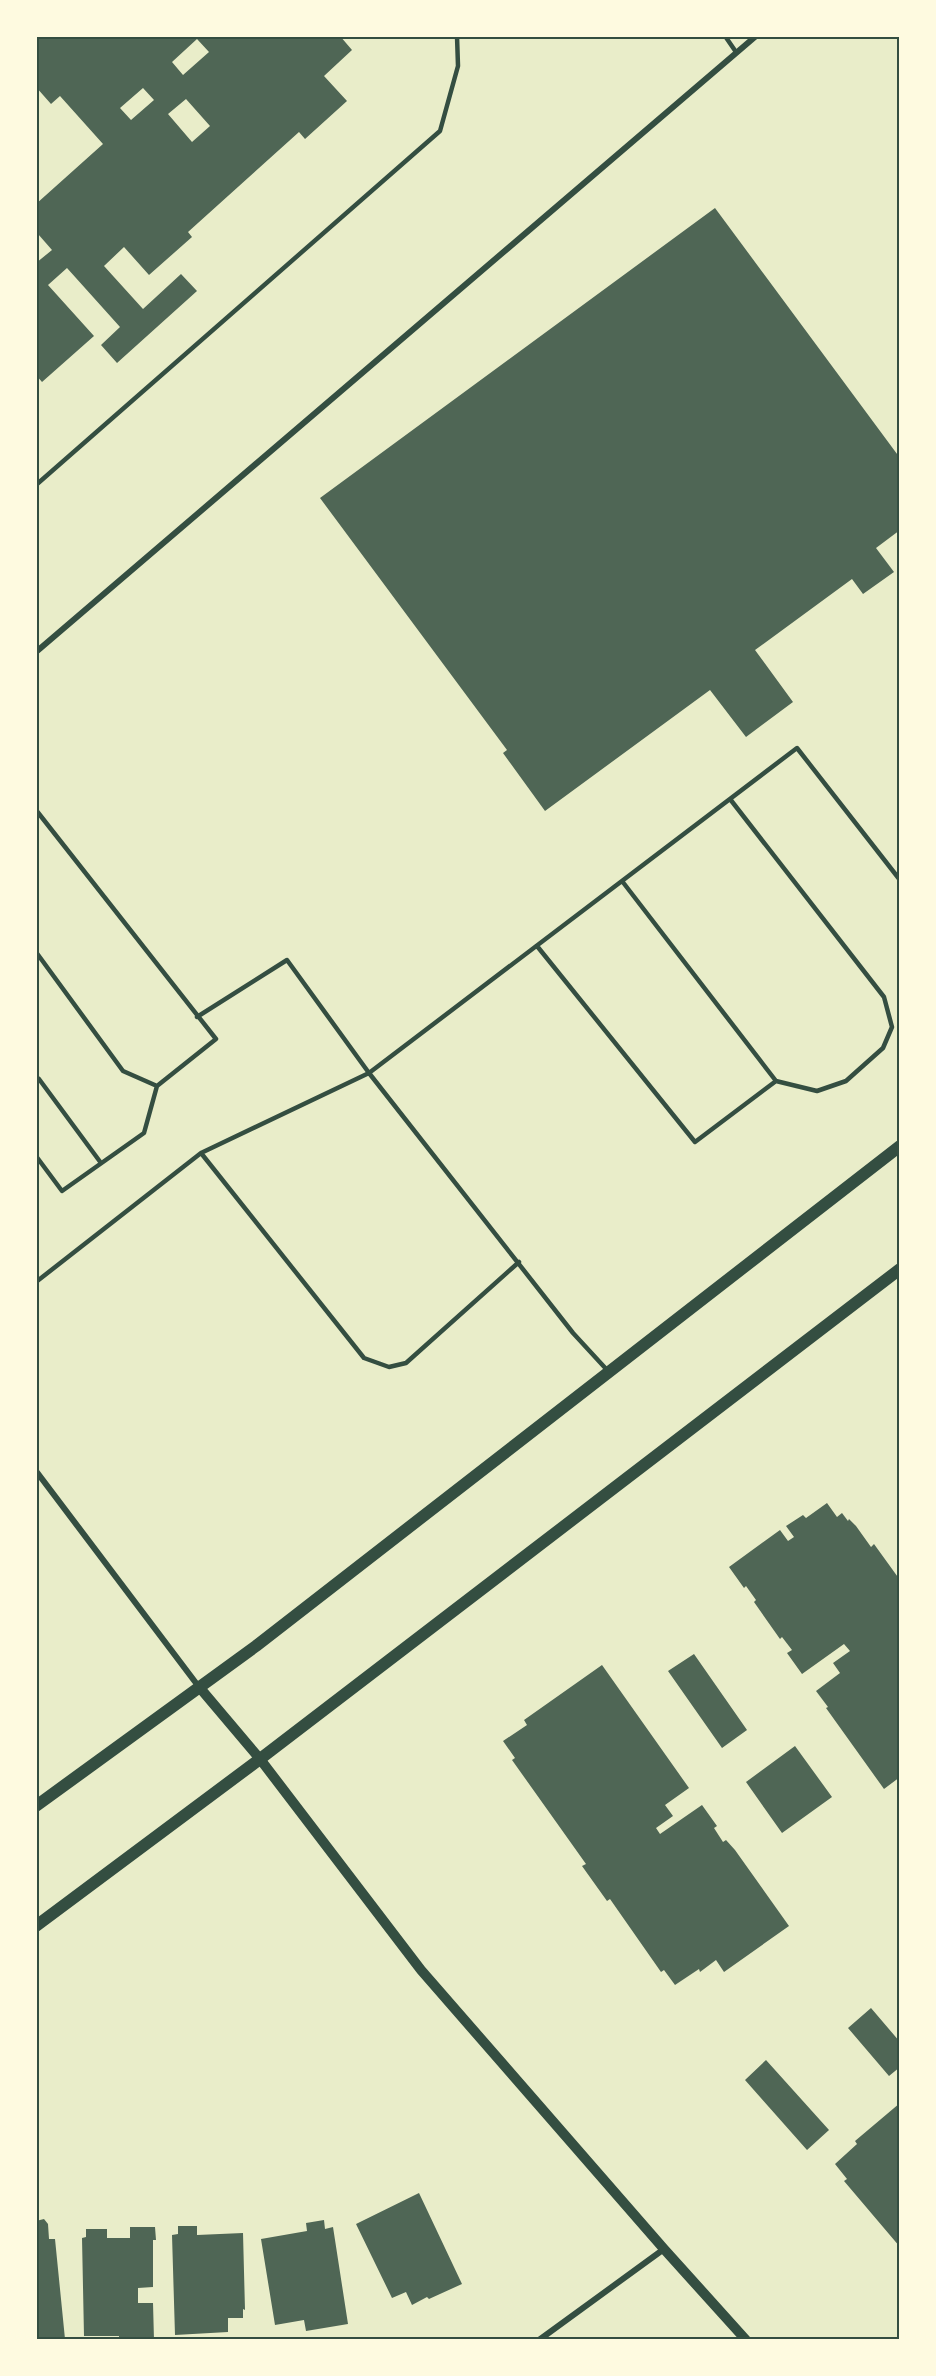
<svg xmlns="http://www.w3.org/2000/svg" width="936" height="2376" viewBox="0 0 936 2376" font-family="Arial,sans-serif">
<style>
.building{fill:#4f6655;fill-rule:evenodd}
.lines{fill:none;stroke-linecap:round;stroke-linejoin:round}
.service{stroke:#344e41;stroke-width:4.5}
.minor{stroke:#344e41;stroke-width:6}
.tertiary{stroke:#344e41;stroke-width:10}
.secondary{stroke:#344e41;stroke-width:12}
.neatline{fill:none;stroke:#344e41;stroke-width:2}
</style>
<rect width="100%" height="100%" fill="#e9edc9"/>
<path class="building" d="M36,36H223L225,38L227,36H340L352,50L324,76L347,101L305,139L299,132L188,232L192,237L149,275L124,247L104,266L143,309L181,274L197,291L117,363L101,345L120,327L67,268L48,285L94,336L42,382L36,375V263L52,250L38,234L36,235V204L103,144L60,96L51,104L36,87ZM197,39L209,52L183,75L172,62ZM143,88L154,100L131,120L120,108ZM186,99L210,126L192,142L168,114Z
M715,208L900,458V530L876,548L894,572L863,594L852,579L755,650L793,702L746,737L710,690L545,811L503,753L507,750L320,498Z
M827,1503L837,1517L842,1513L848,1521L849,1519L856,1526L871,1547L874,1544L900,1580V1777L884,1789L826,1708L828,1707L816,1691L840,1673L833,1663L850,1651L844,1644L802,1674L787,1653L792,1650L782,1637L780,1639L754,1602L756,1600L746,1586L744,1588L729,1567L780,1530L788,1541L794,1537L786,1526L803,1515L806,1518Z
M694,1654L747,1730L722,1748L668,1671Z
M602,1665L689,1788L665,1805L673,1816L656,1828L660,1834L702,1805L717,1826L714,1828L723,1842L726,1840L735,1850L789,1926L724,1972L716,1960L700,1972L699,1969L675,1985L664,1970L661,1972L610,1899L607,1901L582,1866L586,1864L512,1760L515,1758L503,1741L527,1725L524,1720Z
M795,1746L832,1797L782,1833L746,1782Z
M871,2008L900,2042V2067L889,2076L848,2028Z
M766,2060L829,2130L807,2150L745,2080Z
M900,2103V2247L844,2181L847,2179L835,2164L857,2144L855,2141Z
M419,2193L462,2284L429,2299L427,2297L412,2305L406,2292L392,2298L356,2224Z
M44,2219L48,2224L49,2239H55L65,2339L36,2340V2221Z
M324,2220L325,2229L333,2227L348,2324L306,2331L304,2320L275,2325L261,2239L307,2231L306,2223Z
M178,2226H197V2235L243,2233L245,2310L243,2309V2318H228V2332L175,2335L172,2235L178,2234Z
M130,2227H155L156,2240H153V2287L138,2288V2303H153L154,2340H119V2336H84L82,2238L86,2237V2229H107V2238H130Z"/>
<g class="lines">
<path class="service" d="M725,36L736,52
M36,485L440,131L458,66L457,36
M730,799L884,997L892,1027L883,1048L846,1081L817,1091L776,1081
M36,810L216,1039L157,1086L144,1133L62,1191L36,1156
M537,946L695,1142L776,1081L622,881
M36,952L123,1071L157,1086
M197,1017L287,960L369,1073L573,1333L608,1371
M39,1079L101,1163
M201,1153L364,1358L389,1367L406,1363L519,1262
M36,1282L201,1153L369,1073L797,748L900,880"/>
<path class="minor" d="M36,652L756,36
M36,1471L199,1687
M539,2340L664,2249"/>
<path class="tertiary" d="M200,1688L260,1759L421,1970L664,2249L746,2340"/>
<path class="secondary" d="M36,1806L256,1646L900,1146
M36,1926L260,1759L900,1269"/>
</g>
<rect width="936" height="2376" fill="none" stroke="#fefae0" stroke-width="75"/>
<rect x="38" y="38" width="860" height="2300" class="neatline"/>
</svg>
